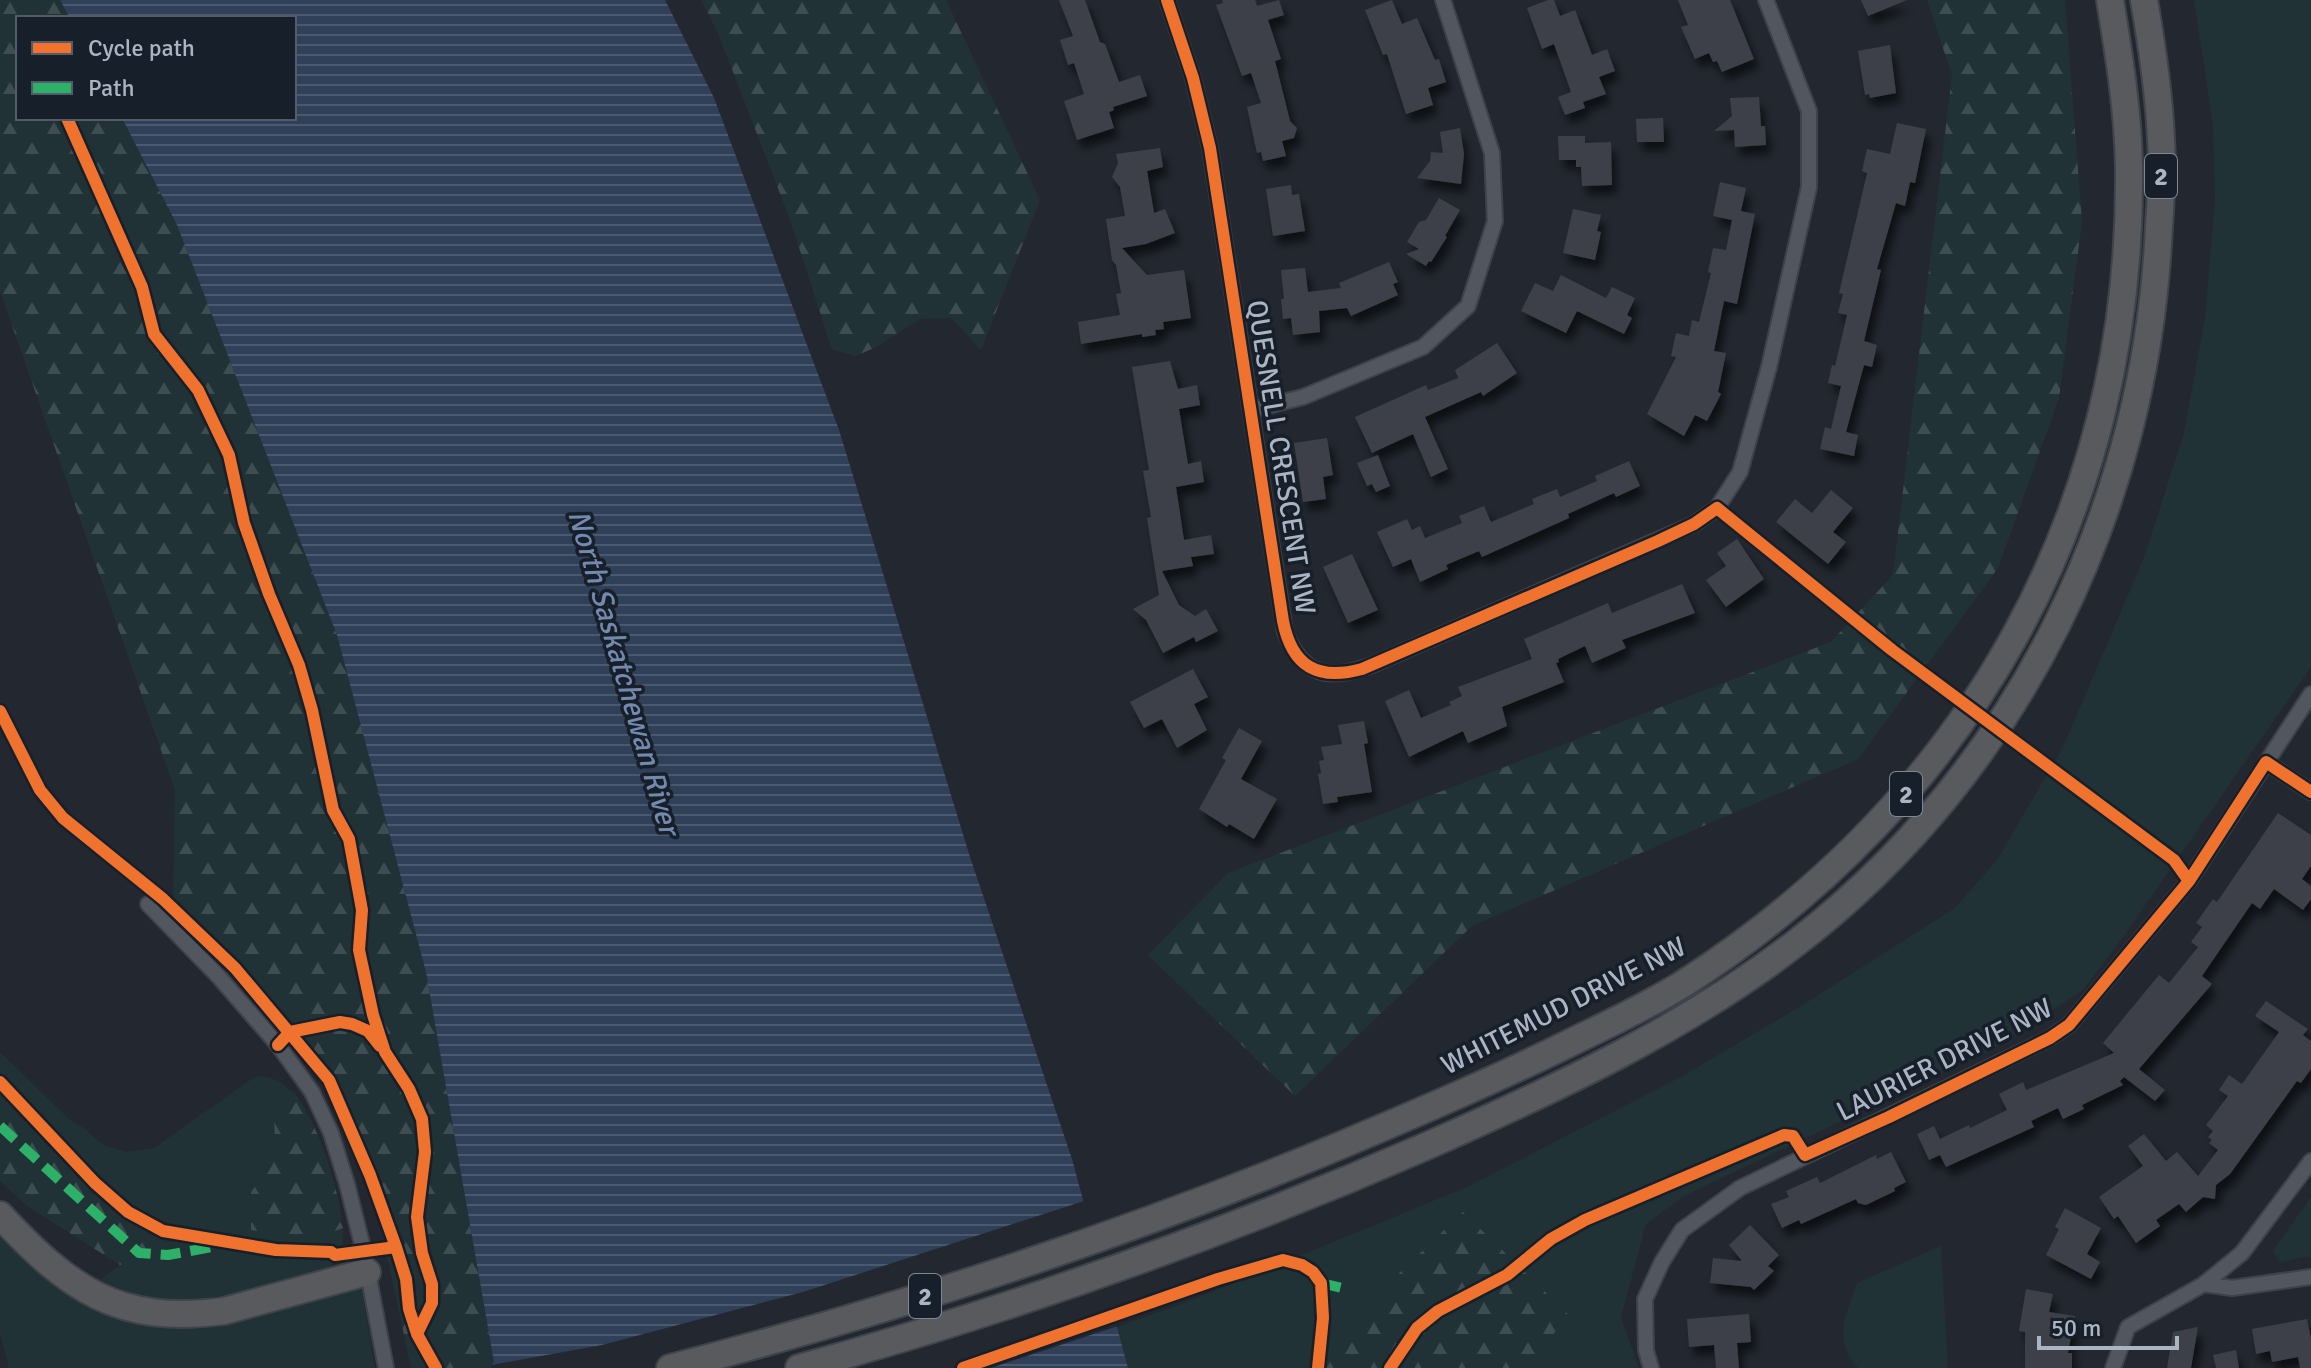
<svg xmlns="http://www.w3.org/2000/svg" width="2311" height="1368" viewBox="0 0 2311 1368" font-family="Signika,sans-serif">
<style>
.green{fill:#203235}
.forest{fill:url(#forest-firs)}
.water{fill:url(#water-rules)}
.pier{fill:#232830}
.building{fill:#3c4048;filter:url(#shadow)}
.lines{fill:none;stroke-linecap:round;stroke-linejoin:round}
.minor-casing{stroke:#3f4349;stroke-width:18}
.motorway-casing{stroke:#3f444c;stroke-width:30}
.minor{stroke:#52575f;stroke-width:14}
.motorway{stroke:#585a5e;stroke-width:26}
.quiet{stroke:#2db169;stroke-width:10;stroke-dasharray:20 10;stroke-linecap:butt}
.cycleway-casing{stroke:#171f2a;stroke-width:17}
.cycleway{stroke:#ef722f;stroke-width:12}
.labels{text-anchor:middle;stroke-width:7;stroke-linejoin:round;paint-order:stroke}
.shield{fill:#171f2a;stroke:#7f8795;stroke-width:2}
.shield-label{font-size:26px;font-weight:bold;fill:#abb4c3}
.street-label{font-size:28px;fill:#abb4c3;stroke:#171f2a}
.water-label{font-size:30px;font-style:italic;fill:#7389ad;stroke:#171f2a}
</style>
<defs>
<pattern id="forest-firs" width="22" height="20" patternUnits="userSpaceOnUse" patternTransform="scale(2)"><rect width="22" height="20" fill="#203235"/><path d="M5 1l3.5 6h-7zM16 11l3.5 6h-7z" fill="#3e4d51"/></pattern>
<pattern id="water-rules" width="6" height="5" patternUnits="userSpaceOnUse" patternTransform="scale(2)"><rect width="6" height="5" fill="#304059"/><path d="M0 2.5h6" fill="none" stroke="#4b596f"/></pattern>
<filter id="shadow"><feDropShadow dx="5" dy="9" stdDeviation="4" flood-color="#0009"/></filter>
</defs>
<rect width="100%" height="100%" fill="#232830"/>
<path class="green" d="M2194,0H2311V667L2121,940L2083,990L1996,1047L1682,1197L1646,1224L1621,1317L1639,1368H1128L1117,1327L1195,1299L1467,1187L1681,1077L1801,1006L1955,908L1997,860L2063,747L2143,560L2183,437L2205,319L2215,199L2213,126Z
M0,1052L70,1120L85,1129L103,1145L126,1152L154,1148L256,1076C270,1077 279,1079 289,1090L274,1117L275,1148L266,1172L251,1192L313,1240L343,1228C343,1240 343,1254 334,1263C326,1271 309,1273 299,1276C253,1290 208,1303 159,1299C138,1297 119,1288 100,1280L120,1265L162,1256L47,1142L0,1100Z
M2311,1197V1256L2280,1262L2273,1251Z
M0,1232L110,1311L356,1286L362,1291L375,1368H9L0,1332Z
M1941,1246L1948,1368H1858C1832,1339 1846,1315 1857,1283Z"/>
<path class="forest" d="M0,0H60L70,18H18V118H122L177,225L337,635L426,972L495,1368H411L378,1213L351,1138L315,1069L173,908L175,790L0,291Z
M701,0H946L1040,200L981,350L952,318L920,319L876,347L856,356L832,349L789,217L718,33Z
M1927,0H2065L2082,222L2059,398L1998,568L1858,759L1472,926L1295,1096L1148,955L1228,873L1831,642L1893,575L1952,75Z
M289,1090L294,1092C322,1134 336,1177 343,1228L313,1240L251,1230V1192L266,1172L275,1148L274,1117Z
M0,1100L47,1142L163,1257L120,1265L26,1205L0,1181Z
M1463,1212L1568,1314L1529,1368H1319L1338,1352L1392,1280Z"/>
<path class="water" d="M60,0H665L714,98L839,430L970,857L1072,1159L1128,1368H495L426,972L337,635L177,225L122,118H294V18H70Z"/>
<path class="pier" d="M1087,1200L1121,1325L991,1368H491V1365L602,1345L803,1292Z"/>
<path class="building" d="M1059,0H1085L1100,42L1105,44L1119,82L1140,75L1147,96L1113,107L1114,110L1109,112L1114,128L1077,140L1064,101L1084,94L1074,63L1068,65L1060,40L1073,36Z
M1222,0H1255L1257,6L1279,0L1284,15L1268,20L1281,59L1275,61L1290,121L1297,128L1294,138L1282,141L1286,156L1263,161L1261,152L1257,153L1247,107L1261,103L1251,73L1242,76L1216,5L1223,3Z
M1392,0L1402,24L1417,18L1435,60L1439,59L1446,82L1428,88L1433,105L1406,114L1387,54L1383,55L1365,10Z
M1548,0H1554L1560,16L1575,10L1592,55L1607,49L1615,71L1599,77L1606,94L1583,102L1585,108L1565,115L1558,97L1571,92L1554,44L1542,49L1527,8Z
M1678,0H1730L1754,59L1722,72L1717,61L1713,62L1709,53L1695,59L1681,27L1688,25Z
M1861,0H1907L1868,16Z
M1890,45L1896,93L1870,98L1869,94L1865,95L1858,51Z
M1759,97L1761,126H1765L1766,145L1735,147L1734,130L1714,131L1732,116L1730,98Z
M1663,118L1664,142H1637L1636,119Z
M1897,123L1926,129L1915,183L1910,182L1905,206L1896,203L1877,269L1881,270L1864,341L1877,345L1872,367L1864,365L1846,432L1858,435L1854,456L1820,449L1825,427L1831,429L1841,386L1828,383L1832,365L1835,366L1847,315L1838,313L1843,294L1839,293L1867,173L1862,171L1867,149L1890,154Z
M1460,128L1464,154L1461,184L1417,178L1430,161L1431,152L1443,153L1440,132Z
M1558,136H1585V143L1611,142L1612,185L1582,186L1581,167H1576V160H1559Z
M1160,148L1163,167L1147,171L1154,213L1165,209L1175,233L1146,244L1122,248L1147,275L1184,270L1191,318L1163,322L1164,329L1155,330L1156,335L1142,337V334L1081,344L1078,322L1120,315L1116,294L1121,293L1116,265L1112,260L1106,219L1125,216L1120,187L1112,177L1118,163L1116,154Z
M1720,182L1746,188L1741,211L1755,214L1737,304L1724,301L1714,351L1726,353L1718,392L1721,394L1707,421L1695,415L1684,436L1647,414L1676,357L1671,356L1676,333L1689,336L1692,320L1699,322L1711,273L1708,272L1713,248L1726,250L1732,220L1713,216Z
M1291,185L1292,195L1299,194L1305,231L1273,236L1266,189Z
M1439,198L1460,210L1445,236L1447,237L1431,262L1429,261L1426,266L1406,254L1419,249L1407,242L1419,222L1426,220Z
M1573,209L1601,215L1597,231L1601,232L1595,260L1563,253Z
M1389,262L1398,282L1393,284L1398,295L1351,316L1347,308L1319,311L1320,332L1293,335L1291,318L1283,319L1281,299H1284L1281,270L1305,268L1308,292L1341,288L1339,283Z
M1561,275L1606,298L1612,287L1635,298L1627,315L1632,318L1624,334L1577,311L1566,333L1521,311L1535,283L1553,291Z
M1497,343L1517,373L1483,396L1481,392L1425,417L1448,469L1431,477L1413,434L1372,453L1355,417L1426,385L1428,390L1458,378L1455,370Z
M1170,361L1178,389L1197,385L1200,405L1179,409L1188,464L1201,461L1204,482L1176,487L1184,540L1211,535L1214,554L1191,557L1193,566L1162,571L1179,605L1195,616L1206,609L1218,631L1196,642L1194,637L1163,653L1146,620L1133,609L1159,595L1147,518L1151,517L1143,471L1149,470L1132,367Z
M1327,438L1333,475L1323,477L1326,499L1303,502L1294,443Z
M1378,455L1390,486L1376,492L1372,484L1367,486L1357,463Z
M1629,461L1640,486L1616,497L1614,493L1568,514L1569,518L1482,557L1479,551L1446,565L1448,569L1420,582L1411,559L1393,567L1377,532L1407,519L1412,530L1420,526L1425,538L1462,523L1459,516L1484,506L1491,522L1534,504L1532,499L1557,489L1560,497L1597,481L1595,476Z
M1831,490L1853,508L1833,532L1846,542L1828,564L1776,522L1795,499L1812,513Z
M1737,539L1764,579L1726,607L1706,580L1726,566L1717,553Z
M1352,554L1378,610L1348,623L1323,567Z
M1682,584L1695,613L1622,640L1626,648L1592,663L1585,646L1558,659L1559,662L1556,663L1564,682L1502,707L1507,726L1468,743L1463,731L1409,757L1385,701L1409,690L1421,718L1451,705L1449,702L1462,696L1458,687L1532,659L1524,639L1608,603L1612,613Z
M1193,669L1208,697L1194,704L1207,730L1177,748L1162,719L1144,728L1130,702Z
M1364,721L1368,743L1364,744L1372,792L1337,797L1338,802L1323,804L1318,774L1321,773L1319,761L1324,760L1321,747L1342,744L1338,725Z
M1239,728L1262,741L1241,779L1277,799L1254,839L1229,824L1227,827L1199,809L1226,760L1222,758Z
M2278,813L2311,835V866L2302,879L2311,886V899L2303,910L2274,889L2260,909L2252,903L2202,976L2212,984L2139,1069L2165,1090L2155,1101L2124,1077L2120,1081L2123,1085L2082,1105L2084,1109L2063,1119L2058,1108L2031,1121L2034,1127L1946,1167L1940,1155L1929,1160L1917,1134L1934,1126L1940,1139L1969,1125L1970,1128L2007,1110L1999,1094L2023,1082L2026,1090L2114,1053L2103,1043L2159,975L2169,983L2198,947L2191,942L2202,927L2196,923L2213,899L2217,902Z
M2266,1001L2308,1029L2303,1035L2311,1041V1069L2301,1083L2297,1081L2230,1174L2216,1185L2215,1199L2203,1197L2186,1212L2179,1204L2156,1220L2160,1226L2136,1243L2118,1216L2114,1219L2099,1197L2143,1166L2128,1146L2144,1134L2166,1161L2177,1152L2198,1176L2218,1150L2209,1143L2212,1140L2208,1137L2213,1131L2206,1125L2228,1096L2219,1090L2229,1075L2242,1084L2279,1032L2255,1016Z
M1891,1152L1906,1182L1894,1188L1895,1191L1866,1205L1858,1203L1856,1199L1801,1224L1799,1220L1782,1228L1771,1204L1789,1197L1786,1191L1817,1177L1820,1183L1876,1155L1877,1159Z
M2065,1208L2101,1228L2087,1254L2100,1262L2091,1279L2046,1255L2059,1229L2055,1227Z
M1750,1225L1779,1255L1768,1266L1774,1271L1754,1290L1751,1287L1710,1283L1713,1258L1742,1261L1729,1245Z
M2026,1289L2053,1294L2049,1312L2075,1316L2068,1353H2072V1368H2025V1332L2019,1331Z
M1749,1314L1751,1342L1737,1343L1739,1368H1716L1714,1345L1689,1347L1687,1319Z
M2307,1319L2311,1339V1368H2300L2298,1357L2272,1362L2270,1351L2256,1354L2252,1329Z
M2198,1327L2191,1368H2167L2173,1332Z
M2236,1350L2239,1368H2216L2213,1355Z"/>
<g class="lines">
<g class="minor-casing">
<path id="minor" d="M1167,0L1193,78L1210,148L1285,632C1303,677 1330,681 1372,665L1694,524L1717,508L1740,472L1769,367L1809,187V111L1766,0
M1251,410L1303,397L1423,347L1468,306L1495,221L1492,153L1443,0
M2266,762L2311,792
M148,904L219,977L278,1045L312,1092L331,1133L347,1184L364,1252L386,1368
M2204,1284L2242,1253L2311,1161
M1651,1368L1646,1350L1645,1299L1662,1262L1682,1230L1740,1188L2050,1038L2069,1025L2189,881L2311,694
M2113,1368L2128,1327L2204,1284L2232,1288L2311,1277"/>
</g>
<g class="motorway-casing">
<path id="motorway" d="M0,1215C69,1289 118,1325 224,1311L367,1272
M670,1368C898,1309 1121,1237 1339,1146C1422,1111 1504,1076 1584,1036C1617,1020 1651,1004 1683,984C1971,799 2133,510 2129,167C2128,111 2119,55 2110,0
M799,1368C1014,1309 1225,1234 1429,1145C1556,1089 1686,1028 1796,943C2020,770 2147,505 2159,225C2161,197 2163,167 2161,139C2159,93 2152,46 2144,0"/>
</g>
<use href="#minor" class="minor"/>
<use href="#motorway" class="motorway"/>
<path class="quiet" d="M0,1126L139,1253L168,1255L218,1246
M1321,1283L1342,1288"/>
<g class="cycleway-casing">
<path id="cycleway" d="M1167,0L1193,78L1210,148L1283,621C1292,667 1318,681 1362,669L1658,541L1694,524L1717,508L1892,650L2174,860L2189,881
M67,118L142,287L154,334L198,390L229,455L244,523L269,594L299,665L312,710L333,810L349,839L362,910L359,950L373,1015L385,1052L409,1089L422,1119L425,1152L417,1217L422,1253L432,1284V1303L417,1334
M0,711L40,790L63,818L163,899L235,968L329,1080L370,1175L396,1247L406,1279L409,1309L417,1334L436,1368
M278,1045L290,1032L340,1022L352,1024L368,1031L380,1046
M0,1082L95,1183L128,1212L163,1231L276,1250L331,1252L335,1255L396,1247
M963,1368L1218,1279L1283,1260L1302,1265L1313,1272L1321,1283L1323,1318L1318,1368
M1390,1368L1417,1328L1438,1311L1507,1275L1551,1239L1585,1220L1784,1135L1793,1136L1805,1155L1889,1117L2050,1038L2069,1025L2189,881L2266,762L2311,792"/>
</g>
<use href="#cycleway" class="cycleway"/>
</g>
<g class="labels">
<g class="shield">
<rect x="2145" y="154" width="32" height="44" rx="6"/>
<rect x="1890" y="772" width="32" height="44" rx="6"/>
<rect x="909" y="1274" width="32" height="44" rx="6"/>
</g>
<g class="shield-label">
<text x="2161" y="185">2</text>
<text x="1906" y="803">2</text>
<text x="925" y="1305">2</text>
</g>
<g class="street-label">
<text transform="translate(1282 457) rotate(81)" y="10">QUESNELL CRESCENT NW</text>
<text transform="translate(1563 1005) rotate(-27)" y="10">WHITEMUD DRIVE NW</text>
<text transform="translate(1944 1059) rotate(-27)" y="10">LAURIER DRIVE NW</text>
</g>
<g class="water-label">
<text transform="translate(624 672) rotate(74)" y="10">North Saskatchewan River</text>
</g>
</g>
<rect x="16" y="16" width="280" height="104" fill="#171f2a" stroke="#525b67" stroke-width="2"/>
<rect x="32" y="42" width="40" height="12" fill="#ef722f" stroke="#525b67" stroke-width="2"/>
<text x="88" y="56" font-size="24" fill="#abb4c3">Cycle path</text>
<rect x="32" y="82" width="40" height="12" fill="#2db169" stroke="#525b67" stroke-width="2"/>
<text x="88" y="96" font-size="24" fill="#abb4c3">Path</text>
<path d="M2039 1336v12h138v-12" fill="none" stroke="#abb4c3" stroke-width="4"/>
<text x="2051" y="1336" font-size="24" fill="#abb4c3" stroke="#171f2a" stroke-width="6" paint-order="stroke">50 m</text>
</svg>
